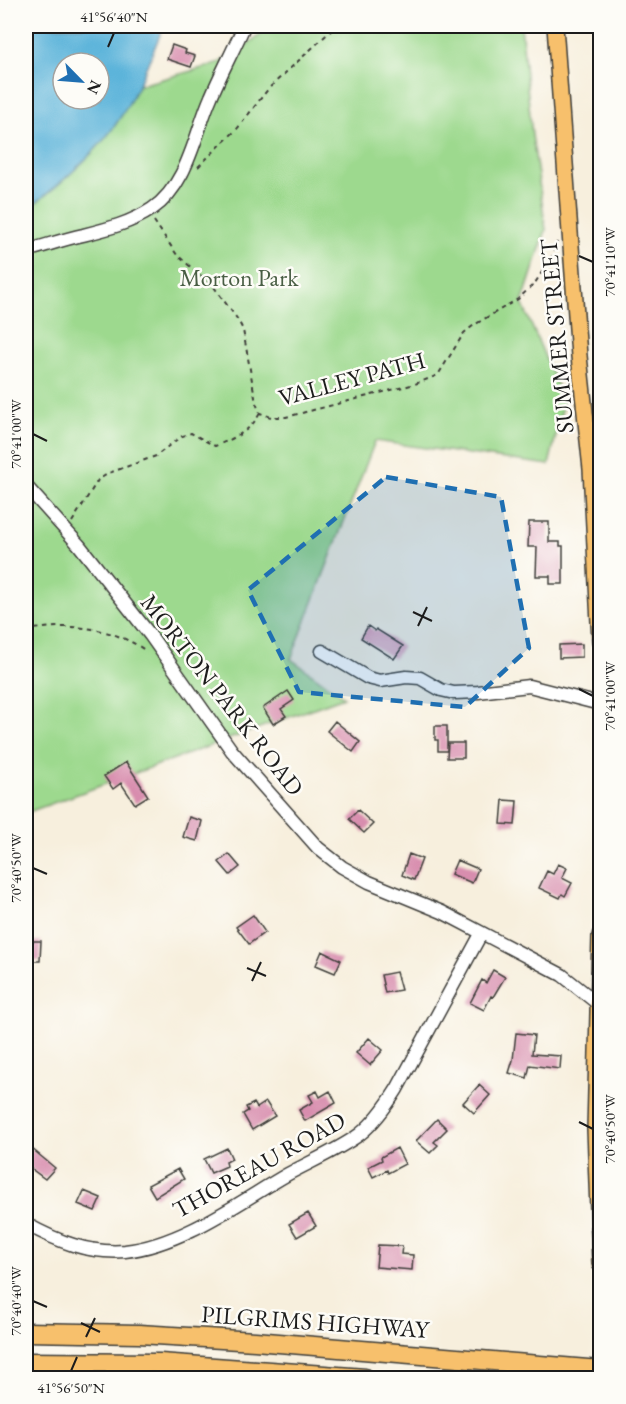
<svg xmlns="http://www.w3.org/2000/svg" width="626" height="1404" viewBox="0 0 626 1404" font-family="'EB Garamond',serif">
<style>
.green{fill:#9dd98e;stroke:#5c7a55;stroke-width:1.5;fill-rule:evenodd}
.water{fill:#5cb4da;stroke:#3c687b;stroke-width:1.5;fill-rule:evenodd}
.building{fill:#d88dae}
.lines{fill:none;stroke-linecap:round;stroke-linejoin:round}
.minor-casing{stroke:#3d3c39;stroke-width:15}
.major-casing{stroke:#3d3c39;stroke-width:18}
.highway-casing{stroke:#3d3c39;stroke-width:21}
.path{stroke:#3d3c39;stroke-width:2;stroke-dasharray:4.5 4.5;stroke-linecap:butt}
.minor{stroke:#fff;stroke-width:12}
.major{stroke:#f7c06c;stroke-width:15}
.highway{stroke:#f7c06c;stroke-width:18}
.marked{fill:#1f6fb2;fill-opacity:0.2;stroke:#1f6fb2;stroke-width:4.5;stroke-dasharray:12 8;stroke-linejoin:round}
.ticks{fill:none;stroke:#1c1c1c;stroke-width:2}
.labels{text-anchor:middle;stroke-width:5;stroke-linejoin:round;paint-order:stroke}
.park-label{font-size:24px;fill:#495e44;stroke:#fdfcf7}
.street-label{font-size:24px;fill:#1c1c1c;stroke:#fdfcf7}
.neatline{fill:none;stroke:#1c1c1c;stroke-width:2}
.ticks-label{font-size:15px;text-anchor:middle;fill:#1c1c1c}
</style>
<rect width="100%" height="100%" fill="#fdfcf7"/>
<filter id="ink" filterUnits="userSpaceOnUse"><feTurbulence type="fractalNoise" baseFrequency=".0167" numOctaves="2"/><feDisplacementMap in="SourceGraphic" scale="12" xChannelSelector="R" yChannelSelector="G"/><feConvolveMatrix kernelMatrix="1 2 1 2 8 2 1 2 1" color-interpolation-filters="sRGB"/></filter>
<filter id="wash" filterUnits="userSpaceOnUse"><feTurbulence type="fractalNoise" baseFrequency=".008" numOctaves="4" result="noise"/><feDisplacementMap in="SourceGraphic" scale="24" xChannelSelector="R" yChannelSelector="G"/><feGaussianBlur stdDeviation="1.35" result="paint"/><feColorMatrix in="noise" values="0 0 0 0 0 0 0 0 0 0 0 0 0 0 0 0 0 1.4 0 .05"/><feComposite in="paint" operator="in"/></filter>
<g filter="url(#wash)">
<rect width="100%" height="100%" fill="#f7efdd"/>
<path class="green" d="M26,26H144L133,87L217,64L274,26H521L532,135L546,230L522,303L564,401L549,465L375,441L291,659L344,697L26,813ZM63,63H99V99H63Z"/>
<path class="water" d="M26,26H164C150,57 138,92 118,121C99,151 55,189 26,210ZM63,63H99V99H63Z"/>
<g id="blocks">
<path class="building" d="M172,45L186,50L185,53L195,56L191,67L167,59Z
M529,522H549V542H560V546H563V584H550V576H536L537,547H528Z
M368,626L375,631L376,629L403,646L394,659L361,638Z
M582,644V657L559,658V645Z
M288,691L294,700L281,709L286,716L273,724L263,708Z
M335,721L360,742L353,752L327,731Z
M435,726H447V751H438V740H435Z
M448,743H464V758H447Z
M126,762L148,796L135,804L121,783L113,789L104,776Z
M503,800L517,801L515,825L501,824Z
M358,810L373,824L364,833L349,819Z
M189,817L202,821L197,841L183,837Z
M229,854L240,867L230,875L219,862Z
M409,854L422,859L414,880L402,875Z
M457,860L478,869L472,883L451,874Z
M558,864L567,868L562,878L572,883L565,896L562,894L560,898L539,888L547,871L553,874Z
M253,915L265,932L249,944L236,927Z
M26,941H41L40,961H26Z
M322,951L341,960L335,973L316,965Z
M493,970L505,977L493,997L491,996L484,1010L470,1003L482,980L486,983Z
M396,972L401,990L385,993L381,975Z
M516,1033L534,1035L532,1054L561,1056L560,1069L530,1065L527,1078L509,1073L513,1060Z
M369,1038L383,1050L370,1065L356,1053Z
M479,1085L490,1095L474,1113L463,1103Z
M317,1091L320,1097L330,1091L336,1103L305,1121L299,1110L313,1102L309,1095Z
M266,1102L275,1116L252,1130L243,1114L248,1111L246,1107L254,1103L257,1108Z
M437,1119L447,1129L434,1142L438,1145L430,1153L416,1141Z
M31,1148L55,1168L45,1179L26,1165V1155Z
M227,1148L232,1159L226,1162L227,1166L211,1173L204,1159Z
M397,1148L405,1164L388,1173L387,1170L373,1177L368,1167L382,1160L381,1157Z
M178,1169L184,1179L155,1197L148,1185Z
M84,1191L101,1198L95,1211L78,1204Z
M308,1213L316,1226L297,1237L289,1224Z
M378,1245L402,1246L401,1254L413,1255L412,1270L376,1267Z"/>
</g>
</g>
<g filter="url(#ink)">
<use href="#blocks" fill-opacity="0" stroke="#3d3c39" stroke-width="1.5"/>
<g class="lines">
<g class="minor-casing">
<path id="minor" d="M26,251C45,246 64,239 83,235C107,229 131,223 152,209C188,185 195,133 211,97C221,73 234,49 244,26
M26,486L79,545L150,635L232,751L318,848L342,867L369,882L442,912L562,975L597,1003H600
M322,651L368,678L380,681L406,677L420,678L441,690L454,693L478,692L529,686L600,704
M26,1224C57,1241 88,1254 125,1251C182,1245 239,1202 288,1174C310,1162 340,1149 360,1134C375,1122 387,1105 397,1089L481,934"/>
</g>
<g class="major-casing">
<path id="major" d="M555,26L579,356L591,469L600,642
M600,935L595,1129L600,1264"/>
</g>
<g class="highway-casing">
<path id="highway" d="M26,1332L139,1334L255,1341L600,1370
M26,1362L160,1363L365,1378"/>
</g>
<path class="path" d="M198,167L237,129L269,88L336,26
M154,221L177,255L214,287L238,320L243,330L256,403L260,413L271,417H286L415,384L438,375L464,333L474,325L518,299L535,283L553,255L557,242
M72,522L98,480L109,473L156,456L180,437L191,433L215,446C233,439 251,431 260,413
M26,630C70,624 107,625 145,650"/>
<use href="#minor" class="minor"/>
<use href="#major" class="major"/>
<use href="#highway" class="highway"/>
</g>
</g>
<path class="marked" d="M386,477L501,497L529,648L465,707L299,692L248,590Z"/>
<path class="ticks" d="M108,47L114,33M579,256L593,262M33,434L47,441M413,612L432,621M418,626L427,607M579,689L593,696M33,868L47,874M247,968L266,976M252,981L261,962M579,1122L593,1129M33,1301L47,1307M81,1323L100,1332M86,1337L95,1318M71,1371L77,1357"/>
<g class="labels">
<g class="park-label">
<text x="239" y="286">Morton Park</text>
</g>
<g class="street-label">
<text transform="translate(557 336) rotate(-95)" y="8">SUMMER STREET</text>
<text transform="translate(352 379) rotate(-15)" y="8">VALLEY PATH</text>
<text transform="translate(222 695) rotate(52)" y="8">MORTON PARK ROAD</text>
<text transform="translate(259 1165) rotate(-29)" y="8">THOREAU ROAD</text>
<text transform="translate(315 1322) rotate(4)" y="8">PILGRIMS HIGHWAY</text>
</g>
</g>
<rect width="626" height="1404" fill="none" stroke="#fdfcf7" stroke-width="66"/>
<g transform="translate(81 81) rotate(115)"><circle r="28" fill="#fdfcf7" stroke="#a3a29f" stroke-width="1.5"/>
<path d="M0-4.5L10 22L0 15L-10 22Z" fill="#1f6fb2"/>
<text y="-9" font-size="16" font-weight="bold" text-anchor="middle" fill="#1c1c1c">N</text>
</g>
<rect x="33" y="33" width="560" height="1338" class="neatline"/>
<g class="ticks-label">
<text x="114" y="22">41°56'40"N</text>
<text transform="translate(610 262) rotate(-90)" y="5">70°41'10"W</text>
<text transform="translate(16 434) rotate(-90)" y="5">70°41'00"W</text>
<text transform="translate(610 696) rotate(-90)" y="5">70°41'00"W</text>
<text transform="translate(16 868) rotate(-90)" y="5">70°40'50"W</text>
<text transform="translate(610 1129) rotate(-90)" y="5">70°40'50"W</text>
<text transform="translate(16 1301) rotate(-90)" y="5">70°40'40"W</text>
<text x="71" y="1393">41°56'50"N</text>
</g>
</svg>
